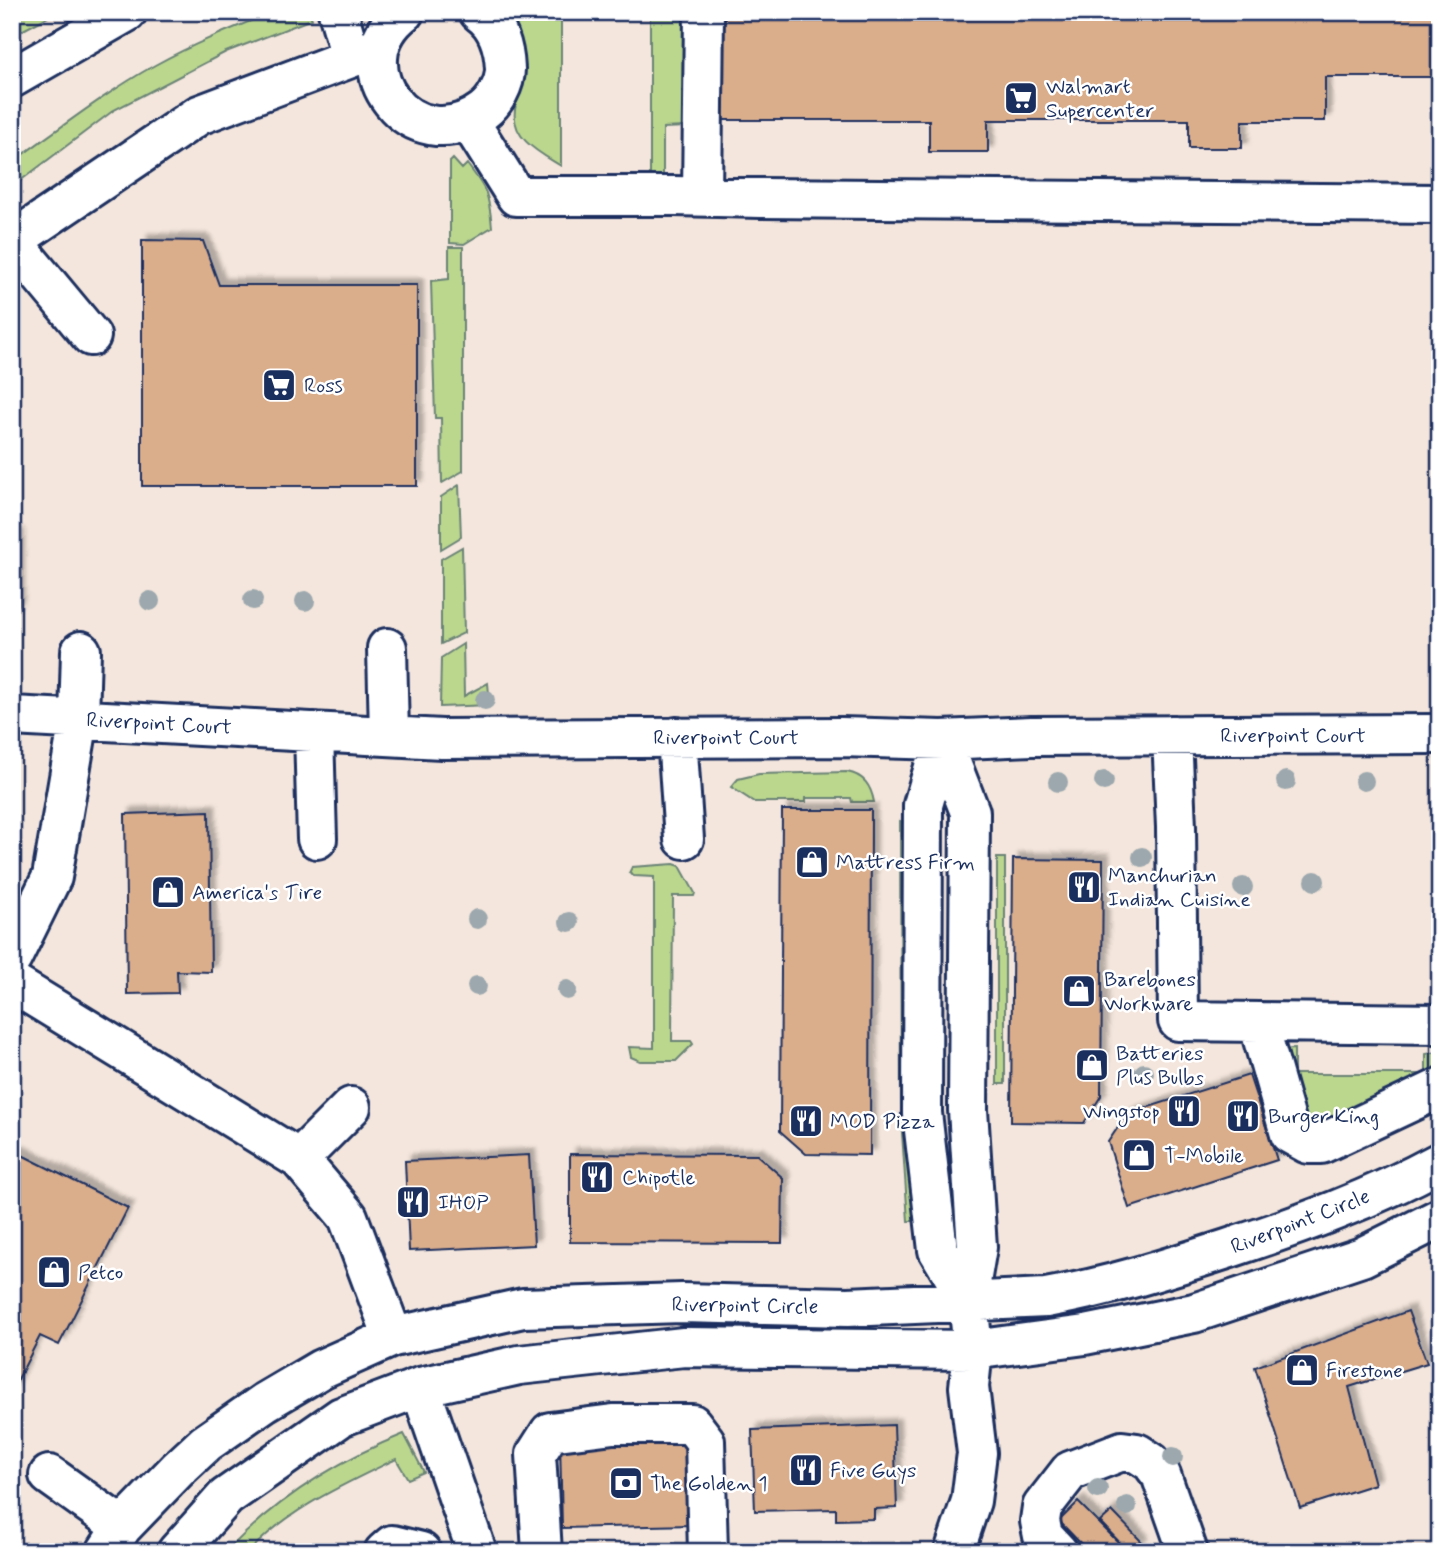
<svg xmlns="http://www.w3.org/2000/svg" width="1452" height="1564" viewBox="0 0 1452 1564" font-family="Mynerve,sans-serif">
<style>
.built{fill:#f4e6dc}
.green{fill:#bbd78e;stroke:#6b8376;stroke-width:2}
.building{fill:#daad8b;stroke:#1b2f5e;stroke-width:2;filter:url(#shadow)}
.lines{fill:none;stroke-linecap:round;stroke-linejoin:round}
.minor-casing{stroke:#1b2f5e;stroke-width:44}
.minor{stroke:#fff;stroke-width:38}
.tree{fill:#9ca8ae}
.labels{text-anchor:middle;stroke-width:5;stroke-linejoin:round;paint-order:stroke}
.poi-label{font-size:21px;fill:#1b2f5e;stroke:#fff;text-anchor:start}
.street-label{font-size:21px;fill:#1b2f5e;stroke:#fff}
</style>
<defs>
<filter id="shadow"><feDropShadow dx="6" dy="-6" stdDeviation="2" flood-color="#0004"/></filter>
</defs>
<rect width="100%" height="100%" fill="#fff"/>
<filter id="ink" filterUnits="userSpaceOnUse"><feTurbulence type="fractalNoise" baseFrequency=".0143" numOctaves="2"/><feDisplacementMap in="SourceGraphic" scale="14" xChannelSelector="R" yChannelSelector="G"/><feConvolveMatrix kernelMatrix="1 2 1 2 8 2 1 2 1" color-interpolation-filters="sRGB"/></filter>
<g filter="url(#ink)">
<path class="built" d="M12,12H1440V1552H12Z"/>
<path class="green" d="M12,12H57L12,36Z
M273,12H309L312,19L226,52L114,110L12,187V162C59,129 105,93 155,65C193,44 233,28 273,12Z
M517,12H561V166C540,153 511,139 515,110C517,92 525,79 523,61C522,44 512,29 517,12Z
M650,12H686V127L663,128V179H650Z
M453,159L462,169L467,164C487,190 489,194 492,227L464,244L450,243V162Z
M449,247H463V471L442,483L441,418H435L431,281L449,279Z
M459,485L461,537L441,549V497Z
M462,547L464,633L441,644V559Z
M463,644L464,696L488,683L490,705L440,707L441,658Z
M847,772C864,775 871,786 874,802H852L851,798H806V802H754L731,787L738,779L759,774Z
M900,821L905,822L907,1119L914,1221H908L901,1118Z
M997,858H1005V1084H997Z
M674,864L680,866L695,893L694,896H673L672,1041H691L693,1044L676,1061H640L631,1057L629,1047L654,1048V877L634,876L629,873L632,867Z
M1294,1049V1074H1426V1054L1438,1052L1440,1073L1309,1130L1279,1050Z
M404,1434L424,1472L408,1479L396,1459C345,1484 288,1509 249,1552H226C276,1500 338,1460 404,1434Z"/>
<path class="building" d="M717,12H1440V77H1325V121H1242V148H1189V120H988V152H929V120H717Z
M142,240L203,241L219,285H417V486H142Z
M12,532L18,536V605L12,614Z
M782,810H871L870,1155L806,1154L780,1131Z
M209,811L211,972L177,971L178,993L127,994L125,814Z
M1013,859L1103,860L1101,1096L1084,1123L1011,1122Z
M1249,1075L1277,1160L1129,1208L1108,1142L1127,1114Z
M12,1150L128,1208L59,1345L40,1336L12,1391Z
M570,1154L757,1155L783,1178L782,1243L570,1242Z
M529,1155L534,1245L409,1251L405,1161Z
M1408,1311L1427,1363L1349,1387L1375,1484L1300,1508L1255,1367Z
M894,1425L897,1508L874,1509V1519L836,1520V1509L755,1511L752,1430Z
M690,1438L692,1525L562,1528L560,1441Z
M1078,1502L1128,1552H1089L1059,1521Z
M1112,1511L1142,1542L1132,1552H1129L1100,1522Z"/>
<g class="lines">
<g class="minor-casing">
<path id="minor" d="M338,12L351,57
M404,12C337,64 412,164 483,111C495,102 505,84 505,69C504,47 498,25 479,12
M12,78L127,12
M469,121L516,196H674L761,198L1440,204
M702,196L704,12
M12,241L199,115L380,47
M12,241L91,336
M387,648L389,735
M12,716L442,739L841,737L942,740L1032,736L1440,734
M314,732L317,839
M1172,735L1176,827L1178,1021L1440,1024
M677,737L684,839
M942,740L970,812L968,1110L977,1247L968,1300L973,1350L969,1387L977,1453L971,1501L954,1552
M942,740L923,805L922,1113L938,1250L968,1300
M12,958L52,877L79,719L81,651
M12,983L299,1159L348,1217L393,1337
M1258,1022L1290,1134L1308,1144H1321L1440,1088
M299,1159L351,1107
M420,1387L477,1552
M49,1475L122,1527
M106,1552L122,1527L178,1469L206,1443L265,1402L321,1369L393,1337L523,1308L682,1303L848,1307L1046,1298C1108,1287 1168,1268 1227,1249C1300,1225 1372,1199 1440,1162
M177,1552L226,1497L341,1417L420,1387L519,1365L684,1347L973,1350L1085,1335L1194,1313L1362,1257L1440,1218
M384,1552L392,1545L421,1552
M542,1552L536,1454L550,1432L613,1424H692L705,1441L708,1552
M1058,1552L1043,1536L1040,1521L1042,1507L1070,1471L1122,1451L1137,1453L1151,1462L1161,1475L1188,1552"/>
</g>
<use href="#minor" class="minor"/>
</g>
<g class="tree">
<circle cx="253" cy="600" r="10"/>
<circle cx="150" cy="601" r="10"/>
<circle cx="305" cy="601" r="10"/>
<circle cx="485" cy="700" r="10"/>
<circle cx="1104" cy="781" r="10"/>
<circle cx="1286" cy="781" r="10"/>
<circle cx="1364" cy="781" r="10"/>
<circle cx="1058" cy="782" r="10"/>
<circle cx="1142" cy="857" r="10"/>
<circle cx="1315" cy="881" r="10"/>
<circle cx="1243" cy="887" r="10"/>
<circle cx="477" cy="919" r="10"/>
<circle cx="569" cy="922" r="10"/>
<circle cx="477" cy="986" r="10"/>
<circle cx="567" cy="990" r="10"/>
<circle cx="1144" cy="1073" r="10"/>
<circle cx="1173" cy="1457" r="10"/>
<circle cx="1098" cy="1489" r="10"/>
<circle cx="1127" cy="1506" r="10"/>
</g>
</g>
<defs>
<g id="supermarket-square" transform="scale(1.75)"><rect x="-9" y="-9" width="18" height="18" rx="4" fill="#1b2f5e" stroke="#fff"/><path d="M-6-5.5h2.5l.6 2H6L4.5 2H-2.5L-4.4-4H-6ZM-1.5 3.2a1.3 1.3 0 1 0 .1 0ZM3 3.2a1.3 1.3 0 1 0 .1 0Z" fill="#fff"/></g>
<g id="shop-square" transform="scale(1.75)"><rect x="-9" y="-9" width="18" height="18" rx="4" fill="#1b2f5e" stroke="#fff"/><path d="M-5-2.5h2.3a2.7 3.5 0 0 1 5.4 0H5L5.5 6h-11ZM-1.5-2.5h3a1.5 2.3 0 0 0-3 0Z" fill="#fff"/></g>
<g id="restaurant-square" transform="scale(1.75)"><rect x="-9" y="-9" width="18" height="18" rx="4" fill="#1b2f5e" stroke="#fff"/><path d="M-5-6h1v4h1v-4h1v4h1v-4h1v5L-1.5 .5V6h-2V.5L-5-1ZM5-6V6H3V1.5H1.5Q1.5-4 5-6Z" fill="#fff"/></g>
<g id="bank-square" transform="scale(1.75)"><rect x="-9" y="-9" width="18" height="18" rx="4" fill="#1b2f5e" stroke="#fff"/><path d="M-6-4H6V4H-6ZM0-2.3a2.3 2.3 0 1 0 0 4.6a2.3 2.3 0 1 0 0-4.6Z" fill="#fff"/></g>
</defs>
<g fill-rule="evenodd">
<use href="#supermarket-square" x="1021" y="98"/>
<use href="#supermarket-square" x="279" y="385"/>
<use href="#shop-square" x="812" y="862"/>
<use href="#restaurant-square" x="1084" y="887"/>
<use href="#shop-square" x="168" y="892"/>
<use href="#shop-square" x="1079" y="991"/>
<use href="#shop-square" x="1092" y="1065"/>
<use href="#restaurant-square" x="1184" y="1111"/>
<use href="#restaurant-square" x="1243" y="1116"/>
<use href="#restaurant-square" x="806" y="1121"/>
<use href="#shop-square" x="1139" y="1155"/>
<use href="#restaurant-square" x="597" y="1177"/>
<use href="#restaurant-square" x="413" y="1202"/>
<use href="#shop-square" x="54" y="1272"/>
<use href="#shop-square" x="1302" y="1370"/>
<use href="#restaurant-square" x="806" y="1470"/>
<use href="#bank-square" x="626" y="1483"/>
</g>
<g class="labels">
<g class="poi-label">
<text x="1046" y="93">Walmart<tspan x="1046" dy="24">Supercenter</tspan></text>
<text x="304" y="392">Ross</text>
<text x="836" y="869">Mattress Firm</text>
<text x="1108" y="882">Manchurian<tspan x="1108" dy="24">Indian Cuisine</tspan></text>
<text x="192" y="899">America's Tire</text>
<text x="1104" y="986">Barebones<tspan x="1104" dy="24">Workware</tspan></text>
<text x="1116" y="1060">Batteries<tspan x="1116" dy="24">Plus Bulbs</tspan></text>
<text x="1160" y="1118" text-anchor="end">Wingstop</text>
<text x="1268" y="1123">Burger King</text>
<text x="830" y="1128">MOD Pizza</text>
<text x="1164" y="1162">T-Mobile</text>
<text x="622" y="1184">Chipotle</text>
<text x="438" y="1209">IHOP</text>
<text x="78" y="1279">Petco</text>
<text x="1326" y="1377">Firestone</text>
<text x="830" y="1477">Five Guys</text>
<text x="650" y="1490">The Golden 1</text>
</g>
<g class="street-label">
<text transform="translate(159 723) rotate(3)" y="7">Riverpoint Court</text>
<text x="1293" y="742">Riverpoint Court</text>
<text x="726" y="744">Riverpoint Court</text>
<text transform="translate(1300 1221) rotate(-21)" y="7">Riverpoint Circle</text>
<text transform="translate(745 1305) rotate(1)" y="7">Riverpoint Circle</text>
</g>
</g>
<rect width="1452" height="1564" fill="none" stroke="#fff" stroke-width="42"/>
<rect x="21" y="21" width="1410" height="1522" fill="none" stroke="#1b2f5e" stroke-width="2.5" filter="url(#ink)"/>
</svg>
